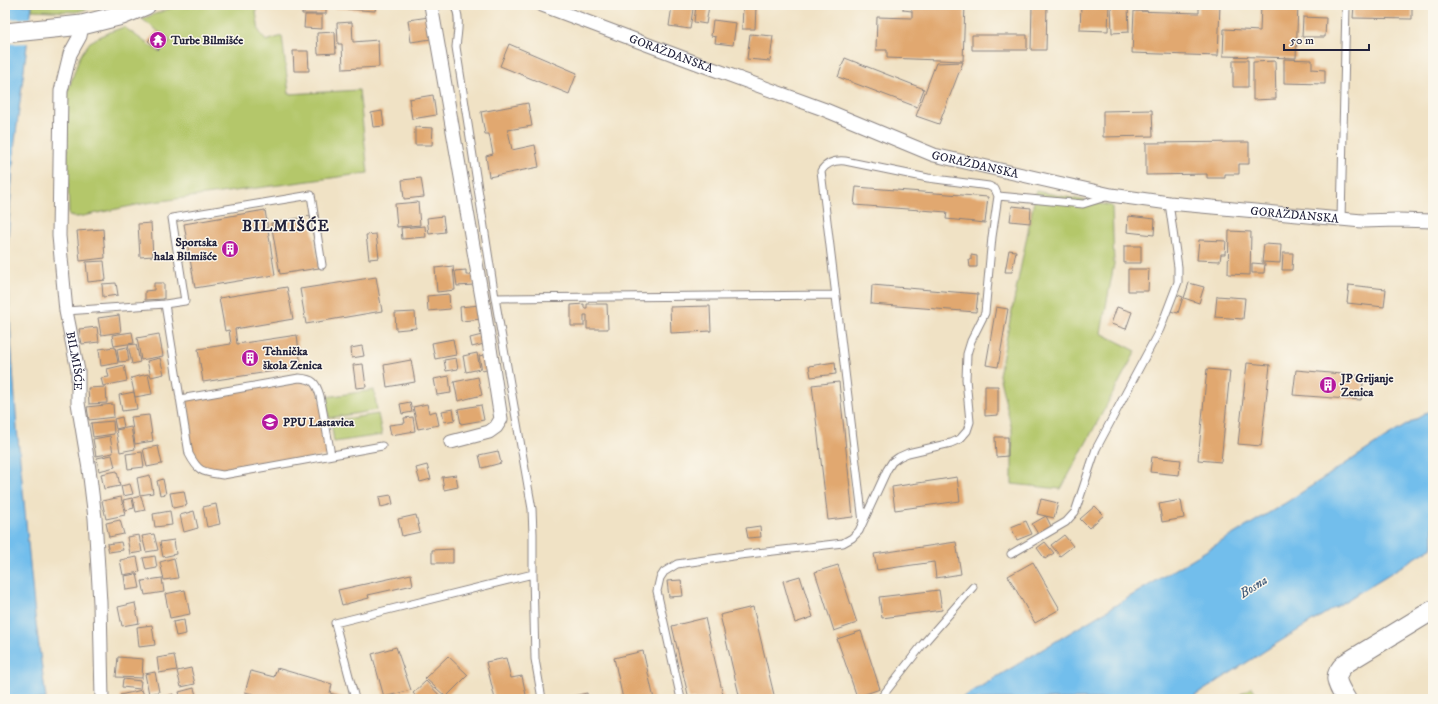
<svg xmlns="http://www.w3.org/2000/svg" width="1438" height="704" viewBox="0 0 1438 704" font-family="'IM FELL DW Pica',serif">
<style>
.green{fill:#b4c76a;stroke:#6b7452}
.water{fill:#72beec;stroke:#4a7094}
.pier{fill:#f0e2c5}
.building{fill:#e1a86f}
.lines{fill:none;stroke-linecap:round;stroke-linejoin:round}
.lane-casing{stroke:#898280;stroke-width:9}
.street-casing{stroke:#898280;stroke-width:15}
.secondary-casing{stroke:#898280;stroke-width:21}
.lane{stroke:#fff;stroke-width:7}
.street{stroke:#fff;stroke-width:13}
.secondary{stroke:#fff;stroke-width:19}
.labels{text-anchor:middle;stroke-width:3;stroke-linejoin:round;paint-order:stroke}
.poi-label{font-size:12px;font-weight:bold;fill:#22223b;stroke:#fbf7ec;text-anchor:start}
.street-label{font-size:12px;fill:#22223b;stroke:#fbf7ec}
.water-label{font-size:13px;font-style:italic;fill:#3e5979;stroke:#fbf7ec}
.district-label{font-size:16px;font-weight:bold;letter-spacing:1px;fill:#22223b;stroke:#fbf7ec}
</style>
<rect width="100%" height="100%" fill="#fbf7ec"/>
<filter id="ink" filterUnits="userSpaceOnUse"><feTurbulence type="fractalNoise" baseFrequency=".025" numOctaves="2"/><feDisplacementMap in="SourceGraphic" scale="8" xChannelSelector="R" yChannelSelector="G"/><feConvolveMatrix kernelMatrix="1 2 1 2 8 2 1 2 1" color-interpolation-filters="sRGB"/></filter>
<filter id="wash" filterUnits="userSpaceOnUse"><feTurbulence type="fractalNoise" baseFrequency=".012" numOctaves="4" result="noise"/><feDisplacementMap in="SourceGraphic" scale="16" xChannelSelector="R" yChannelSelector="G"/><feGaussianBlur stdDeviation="0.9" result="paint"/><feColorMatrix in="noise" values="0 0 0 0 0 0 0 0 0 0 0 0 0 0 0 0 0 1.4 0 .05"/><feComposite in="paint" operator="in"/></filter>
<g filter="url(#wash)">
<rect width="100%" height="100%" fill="#f0e2c5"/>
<path class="green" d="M32,5H107L75,12L32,10Z
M179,5H255L259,31L266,41L282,36L289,94L359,90L368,173L146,203L78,217L69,216L66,96L80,56L90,42L107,33L124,27L159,52L170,40L142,19Z
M1036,191L1112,206L1114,264L1101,333L1136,351L1061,489L1012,484V430L999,375Z
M374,390L377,410L329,418L326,397Z
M378,414L382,435L334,442L331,421Z
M1252,687L1260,699H1233Z"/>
<path class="water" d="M5,5H32L14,150L7,255L11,339L17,428L35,616L46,699H5Z
M1433,409V547L1271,647L1190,699H960L1287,502L1385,438Z"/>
<path class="pier" d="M33,18L30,43L5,44V19Z"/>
<g id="blocks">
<path class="building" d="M302,5H326V14H302Z
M332,5H376L375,11L332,8Z
M696,5L709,6L706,24L694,22Z
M903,5H965L963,61L887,58V50H876L877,17L912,18V11L903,10Z
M1032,5H1047L1046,50H1031Z
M1081,5H1109L1108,31L1080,30Z
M1111,5H1128L1129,32L1112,33Z
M1130,5H1147V10L1130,9Z
M1199,5H1220L1218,56L1132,53L1134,11L1199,13Z
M1261,5H1298L1296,58L1223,56L1224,29L1260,31Z
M1354,5H1412V19L1353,18Z
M672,6L693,9L690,29L669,26Z
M743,7H756L755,29H742Z
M305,15H322V29L304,28Z
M429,17L431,39L411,42L408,20Z
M1303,17L1326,18L1325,37H1302Z
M713,20L736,23L733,45L715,43L716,37L711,36Z
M352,22L353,42L378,40L379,67L343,69L342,44H338L337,23Z
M157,31L167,40L159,50L148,41Z
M335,32L336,53L318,54L317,33Z
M750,34L773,36L770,61L747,59Z
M972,35H1027V50H972Z
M509,44L577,73L569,94L500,66Z
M293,51H308L309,71H294Z
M845,58L924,89L917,107L838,77Z
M1284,59L1312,60V69L1325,70V84L1284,83Z
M1233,60H1248V87H1233Z
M1275,61L1276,99L1253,100V62Z
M963,62L939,124L916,116L936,63Z
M433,95L436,115L412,119L409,99Z
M528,103L532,126L508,130L512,150L535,145L539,167L489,177L486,156L493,154L489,134H485L481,112Z
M1152,110L1153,136L1103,137V111Z
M382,111L384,126L373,127L371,113Z
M415,127L433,128L432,145H415Z
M1249,142V164H1239V174H1225V178H1207V174L1146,175V143Z
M421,178L424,197L404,199L402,180Z
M856,187L988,197L985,223L946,219L947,212L854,205Z
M418,202L420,225L397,227L395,204Z
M1012,206L1031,208L1030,223L1010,221Z
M265,210L275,275L195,288L184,224Z
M310,216L319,268L280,274L271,223Z
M443,216L445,232L429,234L427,218Z
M1128,216L1155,219L1154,235L1127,232Z
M151,223L153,256L140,257L138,224Z
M425,226L426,237L402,239L401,228Z
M103,229L105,258L80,261L77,231Z
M1229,231L1251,232L1250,275L1228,274Z
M376,234L379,258L369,259L366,235Z
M1199,240L1226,241L1225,254H1221L1220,261L1197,260Z
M1264,244L1281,245L1280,263L1262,262Z
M1124,246H1141V263H1124Z
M1009,250L1016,251L1012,272H1005Z
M1283,253H1293L1292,270H1282Z
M971,255L977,256V267H970L969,260H971Z
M104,261L106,280L88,282L86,262Z
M1252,263L1265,264L1264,273H1252Z
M453,266L455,290L437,292L435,268Z
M1128,269H1149L1148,291H1128Z
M466,270V275H473L474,285L457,286L455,271Z
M376,277L382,311L306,324L300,289Z
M116,283L118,295L103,297L102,284Z
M154,283H164V299L145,300V291L154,290Z
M1189,283L1204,287L1199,303L1184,298Z
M872,285L978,294L976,312L871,304Z
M1349,285L1386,289L1384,307L1347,303Z
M287,287L293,319L235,329L237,344L297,335L301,367L203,382L198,349L231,344L229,330L225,331L219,298Z
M449,294L450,309L428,311L427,296Z
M1175,294L1183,297L1178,313L1170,311Z
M1217,296L1245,298L1243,319L1215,317Z
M584,304V308H587V304H607L608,329H587V315H584V326H571V305Z
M480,305L482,319L461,321L460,307Z
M710,306L711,331L671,333L670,307Z
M996,307L1008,309L998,367L986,365Z
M1117,307L1132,312L1126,329L1111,324Z
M415,312L416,328L396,330L395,313Z
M119,315L121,332L101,335L98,318Z
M97,327L99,342L82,344L79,329Z
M132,332L134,343L114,346L112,335Z
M159,334L163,356L141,360L137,338Z
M482,335L484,344L472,347L470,338Z
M453,339L456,355L435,359L432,343Z
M136,344L140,362L132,364L128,345Z
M362,346L364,356L352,358L351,348Z
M115,347L118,363L101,366L99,349Z
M127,347L129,361L119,362L117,349Z
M477,353L480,369L466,372L463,356Z
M488,354L491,369L482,371L479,356Z
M160,358L164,374L151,377L147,361Z
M456,358L458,369L446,371L444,360Z
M411,360L415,382L387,387L384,365Z
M835,362L836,374L811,377L809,366Z
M1247,363L1270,365L1261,446L1238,444Z
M363,364L366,387L356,388L353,365Z
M124,365L127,381L103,386L101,378L109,377L107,369Z
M1207,369L1230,371L1221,462L1198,460Z
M1296,370L1364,376L1361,400L1293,395Z
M148,374L152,394L135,397L131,378Z
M449,376L451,393L437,395L434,379Z
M478,377L482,395L458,401L454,382Z
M299,378L318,387L331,455L223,475L205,472L189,454L180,399Z
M839,382L853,517L828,520L812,385Z
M985,386H998V415L985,416Z
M106,387L107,403L89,404L88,388Z
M134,392L137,409L122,411L119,395Z
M410,402L412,412L402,414L400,404Z
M113,404L114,417L89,420L87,407Z
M427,404L429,413L436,411L439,425L418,429L413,407Z
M481,405L484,420L461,424L458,409Z
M453,409L455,420L444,422L442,411Z
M149,415L153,441L135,444L131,417Z
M122,417L124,427L116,429L114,419Z
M413,417L415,431L391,435L389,425L405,423L404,418Z
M113,421L114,434L93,437L91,423Z
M131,427L135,449L120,452L116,430Z
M110,436L113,453L96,456L93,439Z
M995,437H1008V456L996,457Z
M158,446L162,464L147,467L143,449Z
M498,451L501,463L482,468L479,455Z
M142,452L144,467L128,469L126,454Z
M112,455L115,467L99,471L97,458Z
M1152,457L1181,460L1179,475L1150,472Z
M427,465L431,479L420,482L416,468Z
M117,471L120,486L104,489L101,474Z
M150,475L153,493L140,495L137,478Z
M456,475L458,487L444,490L442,477Z
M957,477L960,501L895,510L892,487Z
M163,479L166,494L160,495L157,481Z
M130,484L133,494L123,496L121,486Z
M184,491L187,505L173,508L170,493Z
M391,495L393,504L381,507L379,497Z
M141,496L145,510L136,512L133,498Z
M121,497L125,515L106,519L102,501Z
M132,498L134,508L126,510L123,500Z
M1041,499L1058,503L1054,518L1037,514Z
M1181,500L1184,518L1162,522L1159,504Z
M216,504L220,524L207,527L203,507Z
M1095,506L1104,515L1089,528L1080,519Z
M170,511L172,525L155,527L153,514Z
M194,511L198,528L184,532L180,515Z
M416,515L420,532L402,536L398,519Z
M1046,516L1051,526L1038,534L1032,524Z
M120,520L124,534L109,537L106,523Z
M1026,521L1032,534L1017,540L1011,527Z
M760,526L761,537L748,538L746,528Z
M154,534L158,550L146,552L142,536Z
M139,535L142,552L130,554L127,537Z
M1064,535L1073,546L1060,556L1051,545Z
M174,540L176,554L163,557L160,542Z
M121,542L123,550L109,552L107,544Z
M956,542L961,574L936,578L934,562L877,570L874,554Z
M1045,542L1054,553L1045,559L1037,548Z
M453,549V563H432V550Z
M155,556L157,568L146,570L143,558Z
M137,557L140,572L123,575L120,560Z
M174,558L178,578L164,580L160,562Z
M1033,562L1060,609L1035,623L1008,576Z
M838,565L857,623L834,631L815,572Z
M137,574L140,588L126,590L124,576Z
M411,574L413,585L368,595L369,598L342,605L338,590Z
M800,576L813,617L795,623L783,581Z
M162,578L164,592L145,595L142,581Z
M681,580L683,596L669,597L667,581Z
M185,590L190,614L170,618L165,594Z
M939,590L942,610L882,618L879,597Z
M135,603L139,623L122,626L118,607Z
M753,607L775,699H740L720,615Z
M705,618L724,699H689L672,626Z
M184,620L186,634L176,636L173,622Z
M152,625L155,645L139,647L137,627Z
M861,631L880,689L857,697L837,639Z
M396,647L411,690L384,697L372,654Z
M643,651L654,699H623L614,658Z
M174,655L177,670L159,673L157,658Z
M448,656L468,675L446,697L425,678Z
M118,657L143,659L142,678L116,677Z
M506,658L511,678L522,676L526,695L516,698V699H495L486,662Z
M191,668L195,684L181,687L177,671Z
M277,668L332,684L330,693L349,699H270L245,692L251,671L274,677Z
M155,672L159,692L149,694L145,674Z
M123,679L141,681L140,689L122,687Z
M426,681L442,698L440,699H418L413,693Z
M194,688L197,699H181L179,692Z
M142,690L145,698L139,699H121L120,695Z
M587,693L588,699H564V698Z
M173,694L175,699H159Z"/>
</g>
</g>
<g filter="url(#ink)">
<use href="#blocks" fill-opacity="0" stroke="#898280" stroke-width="1"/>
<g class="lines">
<g class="lane-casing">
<path id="lane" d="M453,5C462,13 457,36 456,47L495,298L532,509L533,534V574
M1341,219L1346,5
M495,298L836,295
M165,304L189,454C199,473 203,472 223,475L382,446
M66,311L165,304L185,301L172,218L311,195L322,265
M180,399L299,378C313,379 316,382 320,396L331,455
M863,522L821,171C827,162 835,160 845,161L928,178L989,186L995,189L998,196
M1011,554L1066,522L1075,512L1096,449L1160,329L1178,282V267L1169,203
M355,699L335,623L533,574L535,659L542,699
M681,699L657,591L660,578L664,572L677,564L740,555L843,543L852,538L859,531L887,470L892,462L899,457L908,453L951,443L960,439L967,431L970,422L966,379L967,354L971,341L985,313L992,237L998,196L1083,204L1109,196
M880,699L923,644L973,587"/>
</g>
<g class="street-casing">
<g id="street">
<path d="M431,5L483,303L501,419L496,427L489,432L451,442"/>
<path id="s1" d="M542,5L702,65L823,109L934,155L1111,195L1169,203L1362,221L1398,220L1433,221"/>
<path id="s2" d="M82,25L80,36L70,54L61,91L59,236L66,311L78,371V403L89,469L95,518L100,603L102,699"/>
</g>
</g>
<g class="secondary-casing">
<path id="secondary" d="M5,33L82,25L122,15L146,5
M1346,699C1337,684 1331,676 1346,663L1433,610"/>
</g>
<use href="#lane" class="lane"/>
<use href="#street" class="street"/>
<use href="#secondary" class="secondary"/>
</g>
</g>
<defs>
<g id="temple-disc" transform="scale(0.9)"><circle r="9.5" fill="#b5179e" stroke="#fbf7ec"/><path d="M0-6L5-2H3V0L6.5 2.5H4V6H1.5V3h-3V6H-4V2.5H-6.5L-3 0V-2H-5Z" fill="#fff"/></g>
<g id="building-disc" transform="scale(0.9)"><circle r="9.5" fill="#b5179e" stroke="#fbf7ec"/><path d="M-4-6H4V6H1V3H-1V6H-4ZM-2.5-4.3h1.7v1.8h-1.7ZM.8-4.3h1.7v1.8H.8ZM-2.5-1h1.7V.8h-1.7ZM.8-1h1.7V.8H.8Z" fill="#fff"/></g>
<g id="school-disc" transform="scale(0.9)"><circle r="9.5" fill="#b5179e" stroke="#fbf7ec"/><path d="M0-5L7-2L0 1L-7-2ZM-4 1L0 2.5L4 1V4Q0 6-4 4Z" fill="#fff"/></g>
</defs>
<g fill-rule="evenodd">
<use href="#temple-disc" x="158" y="40"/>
<use href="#building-disc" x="230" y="249"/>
<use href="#building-disc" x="250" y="358"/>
<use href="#building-disc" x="1328" y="385"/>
<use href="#school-disc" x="270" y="422"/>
</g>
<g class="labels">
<g class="poi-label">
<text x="171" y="44">Turbe Bilmišće</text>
<text x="217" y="246" text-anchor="end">Sportska<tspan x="217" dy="14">hala Bilmišće</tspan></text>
<text x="263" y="355">Tehnička<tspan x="263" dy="14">škola Zenica</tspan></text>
<text x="1341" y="382">JP Grijanje<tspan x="1341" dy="14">Zenica</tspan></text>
<text x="283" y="426">PPU Lastavica</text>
</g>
<g class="street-label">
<text dy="4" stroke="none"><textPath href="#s1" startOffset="138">GORAŽDANSKA</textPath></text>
<text dy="4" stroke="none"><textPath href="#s1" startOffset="462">GORAŽDANSKA</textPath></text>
<text dy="4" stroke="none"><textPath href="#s1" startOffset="786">GORAŽDANSKA</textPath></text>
<text dy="4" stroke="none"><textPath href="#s2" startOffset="341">BILMIŠĆE</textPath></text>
</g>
<g class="water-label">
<text transform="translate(1253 586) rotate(-32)" y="5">Bosna</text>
</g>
<g class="district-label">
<text x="286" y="231">BILMIŠĆE</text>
</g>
</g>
<rect width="1438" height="704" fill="none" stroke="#fbf7ec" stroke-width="20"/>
<path d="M1284 44v6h85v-6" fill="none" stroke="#22223b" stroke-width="2"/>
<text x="1290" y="44" font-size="12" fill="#22223b" stroke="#fbf7ec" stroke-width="3" paint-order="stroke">50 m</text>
</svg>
